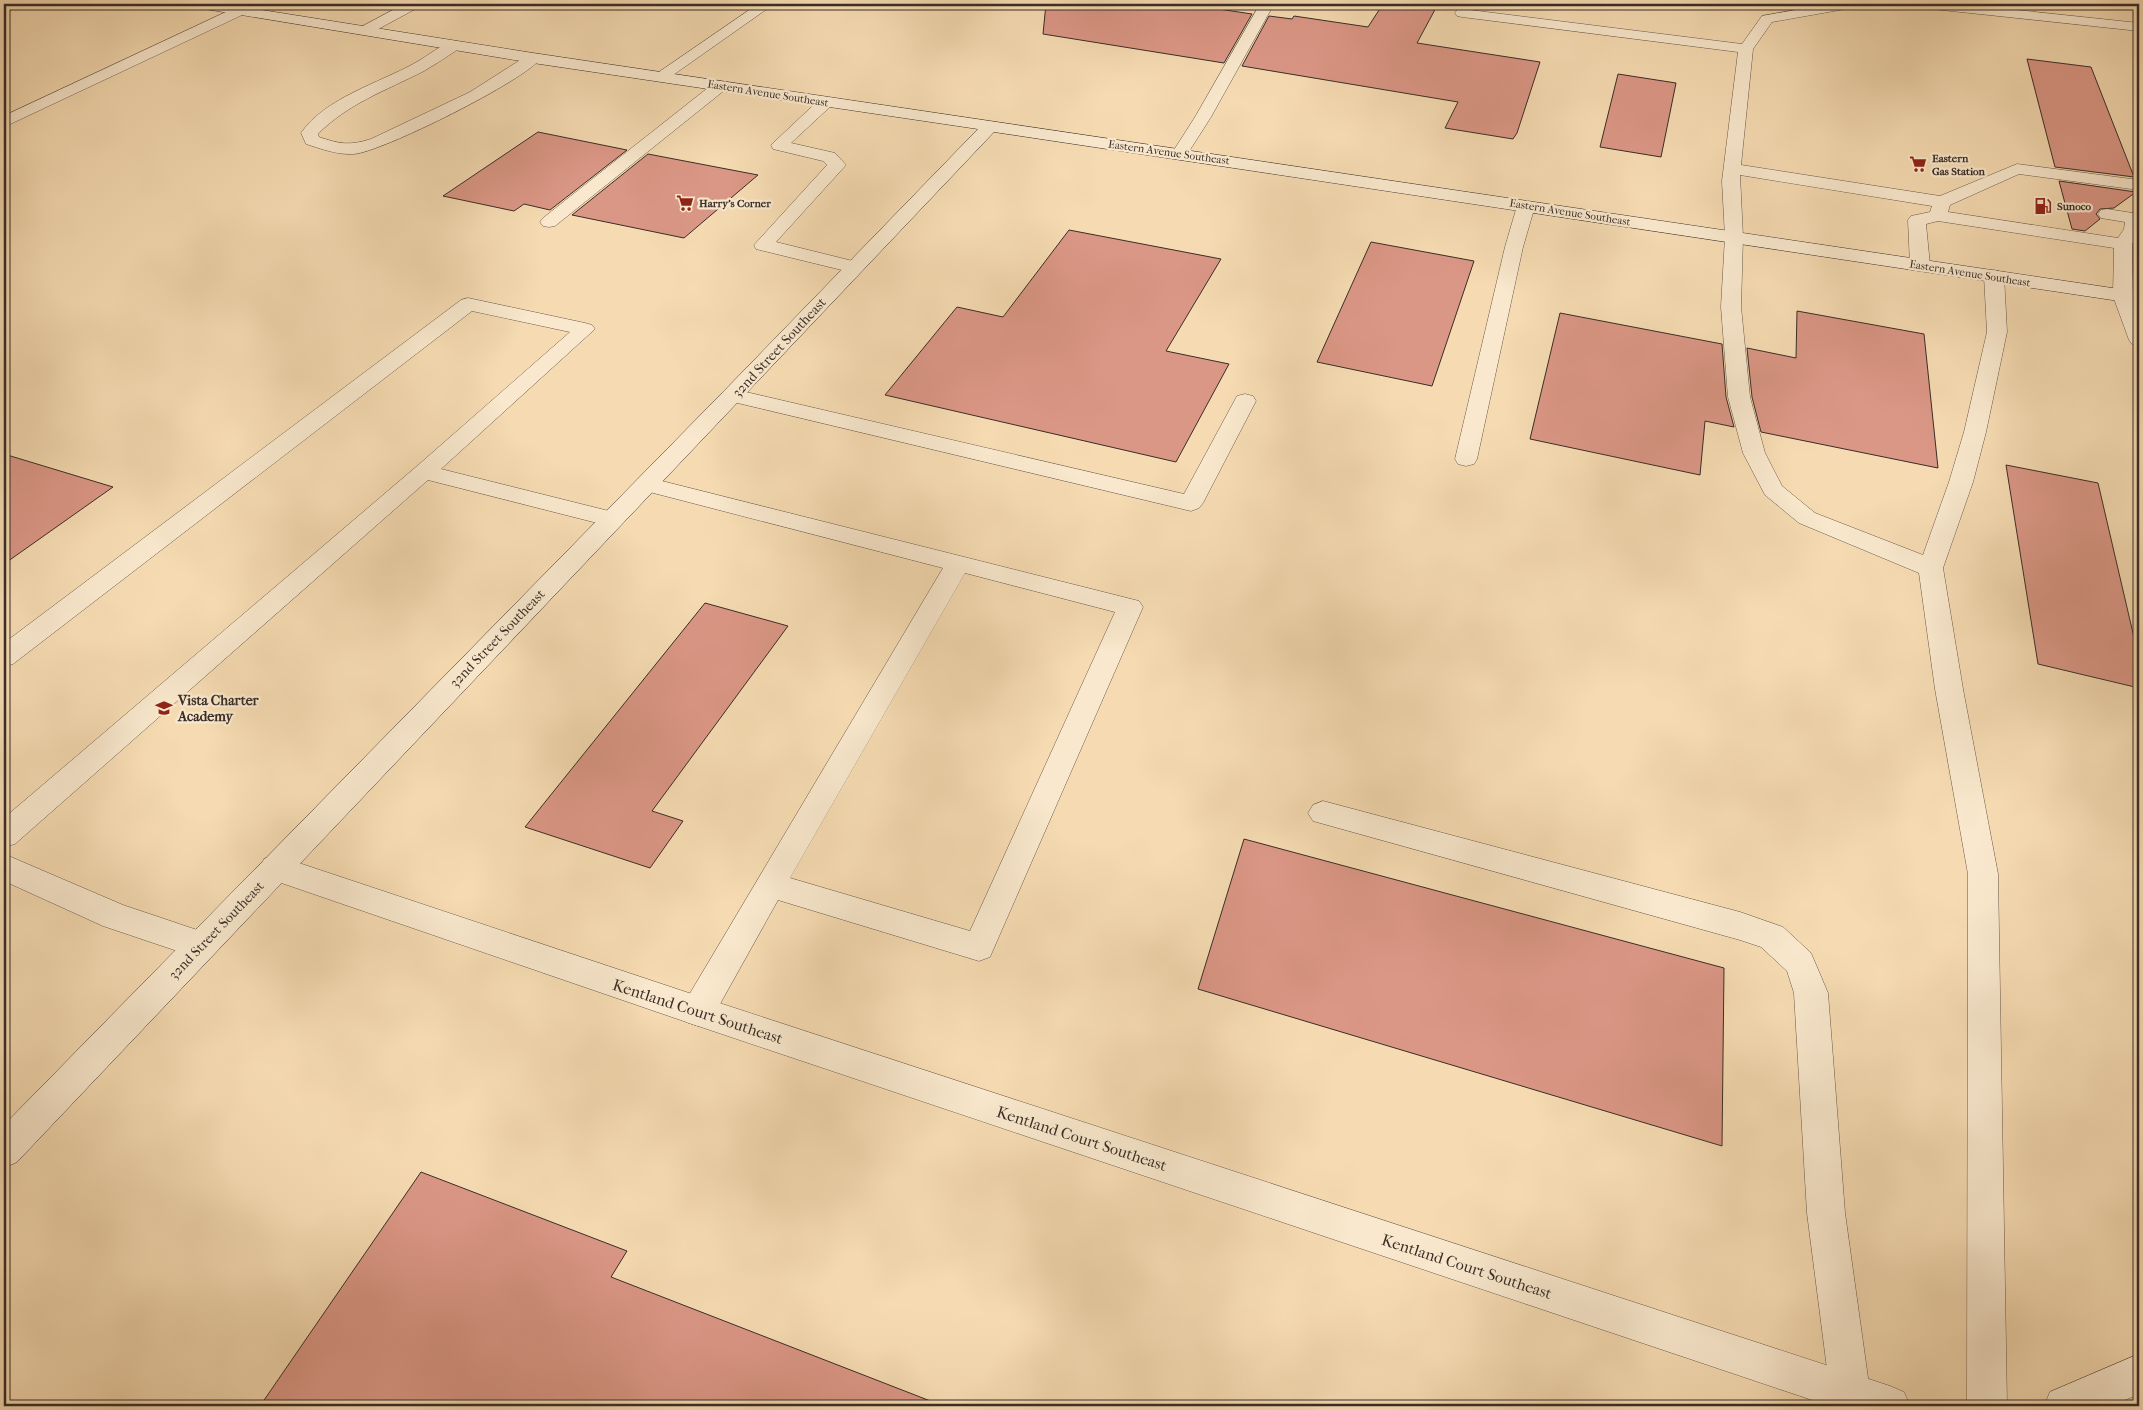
<svg xmlns="http://www.w3.org/2000/svg" width="2143" height="1410" viewBox="0 0 2143 1410" font-family="'IM FELL French Canon',serif">
<style>
.building{fill:#db9786;stroke:#392d27}
.lines{fill:none;stroke-linecap:round;stroke-linejoin:round}
.lane-casing{stroke:#68584a;stroke-width:1}
.street-casing{stroke:#68584a;stroke-width:1}
.secondary-casing{stroke:#392d27;stroke-width:1}
.lane{fill:#f9e8cd;fill-rule:evenodd}
.street{fill:#f9e8cd;fill-rule:evenodd}
.secondary{fill:#f9e8cd;fill-rule:evenodd}
.labels{text-anchor:middle;stroke-width:4.5;stroke-linejoin:round;paint-order:stroke}
.far-street-label{font-size:11px;fill:#392d27;stroke:#f9e8cd}
.far-poi-label{font-size:11px;font-weight:bold;fill:#392d27;stroke:#f9e8cd;text-anchor:start}
.street-label{font-size:14px;fill:#392d27;stroke:#f9e8cd}
.poi-label{font-size:14px;font-weight:bold;fill:#392d27;stroke:#f9e8cd;text-anchor:start}
.near-street-label{font-size:16px;fill:#392d27;stroke:#f9e8cd}
</style>
<rect width="100%" height="100%" fill="#f6dbb2"/>
<filter id="stains"><feTurbulence type="fractalNoise" baseFrequency=".004" numOctaves="4"/><feColorMatrix values="0 0 0 0 .2 0 0 0 0 .09 0 0 0 0 .02 0 0 0 .5 -.17"/></filter>
<radialGradient id="worn" r=".72"><stop offset=".6" stop-color="#630" stop-opacity="0"/><stop offset="1" stop-color="#630" stop-opacity=".3"/></radialGradient>
<path class="building" d="M1046,4H1185L1252,14L1224,63L1043,34Z
M1383,4H1438L1417,43L1540,62L1517,133L1513,139L1445,128L1458,102L1242,66L1269,16L1292,19L1294,16L1368,27Z
M2027,59L2091,67L2134,177L2055,167Z
M1618,74L1676,83L1661,157L1600,147Z
M538,132L627,150L550,210L524,204L514,211L443,196Z
M648,154L758,175L684,238L572,215Z
M2059,181L2136,192L2114,208L2100,209L2096,214L2100,219L2085,231L2072,229Z
M1069,230L1221,259L1166,351L1229,364L1176,462L885,395L957,307L1003,317Z
M1371,242L1474,261L1432,386L1317,362Z
M1797,311L1924,334L1938,468L1761,432L1752,397L1747,348L1796,358Z
M1560,313L1722,344L1726,397L1734,427L1705,421L1700,475L1530,439Z
M4,454L113,487L4,564Z
M2006,465L2098,483L2139,659V688L2038,664Z
M705,603L788,626L652,811L683,821L650,868L525,827Z
M1244,839L1724,968L1722,1146L1198,989Z
M421,1172L627,1251L611,1277L933,1402L932,1406H260Z"/>
<g class="lines">
<g class="lane-casing">
<path id="lane" d="M4,4H22L20,7L4,12Z
M243,4H261L259,7L4,127V116Z
M404,4H421L419,7L371,33H361L359,30L361,27Z
M1260,4H1274L1211,117L1188,153L1186,157H1174L1172,153L1195,117Z
M1829,4H1858L1851,8L1772,22L1753,49L1741,165L1940,196L2017,164L2139,180V190L2019,174L1950,205L1948,212L2118,238L2124,229L2125,222L2101,218L2098,214L2101,210L2107,209L2139,214V235L2132,244L2133,296L2139,313V346L2132,344L2129,340L2113,296L2114,248L1938,221L1926,224L1930,265L1927,269L1920,271L1913,269L1910,265L1908,220L1911,216L1930,212L1932,206L1740,175L1743,237L1741,307L1750,397L1765,453L1782,486L1815,513L1923,555L1949,482L1964,432L1987,332L1984,276L1987,272L1994,270L2001,272L2004,276L2007,332L1986,432L1973,482L1943,568L1963,689L1998,874L2007,1406H1967L1968,874L1935,689L1919,573L1799,523L1765,495L1743,453L1728,397L1721,307L1725,237L1722,181L1738,52L1462,17L1457,16L1455,13L1457,10L1462,9L1742,44L1762,16Z
M1916,4H1960L2139,23V31L1923,8Z
M455,41L460,42L462,45L460,48C448,56 436,64 424,71C387,90 347,104 318,134L319,137C340,144 349,146 371,139L470,92L528,55H538L541,58C526,80 382,152 354,154C337,155 322,149 306,144L301,133C325,98 379,83 415,63C428,56 441,44 455,41Z
M720,81L726,83L728,86L726,89L555,226L549,227L543,226L540,222L543,218L714,83Z
M826,97L832,99L834,102L832,105L791,143L835,153L846,165L776,242L861,263L864,267L861,271L854,273L756,249L754,245L827,165L823,161L773,149L771,145L820,99Z
M1526,201L1532,202L1535,206L1523,247L1477,459L1474,464L1466,466L1458,464L1455,459L1505,247L1517,206L1520,202Z
M468,298L585,323L592,325L595,329L441,469L621,514L625,519L621,524L613,527L428,480L15,844L4,847V818L416,467L570,332L472,311L13,664L4,667V643L461,300Z
M733,389L1184,494L1237,396L1245,394L1253,396L1256,401L1203,503L1199,508L1191,511L725,400L722,395L725,390Z
M646,477L1139,601L1143,607L990,957L979,961L778,900L710,1022L698,1026L686,1022L681,1011L686,1000L943,568L638,489L634,484L638,479ZM965,573L1115,612L970,931L790,878Z
M1323,801L1740,912L1783,927L1811,953L1828,993L1845,1213L1870,1392L1864,1406H1836L1830,1392L1807,1213L1794,993L1787,971L1761,947L1740,940L1313,821L1308,813L1313,805Z
M4,854L123,905L212,935L217,945L212,955L201,959L103,926L4,881Z
M2139,1354V1394L2111,1406H2044L2050,1392Z"/>
</g>
<g class="street-casing">
<path id="street" d="M758,4H774L666,80H656L653,77L656,74Z
M275,855L698,996L1890,1386L1904,1392L1910,1406H1830L698,1026L264,877L260,868L264,859Z"/>
</g>
<g class="secondary-casing">
<path id="secondary" d="M192,4H224L533,53L2139,292V304L994,132L17,1162L4,1168V1125L725,390L978,129L533,63L199,8Z"/>
</g>
<use href="#lane" class="lane"/>
<use href="#street" class="street"/>
<use href="#secondary" class="secondary"/>
</g>
<defs>
<g id="supermarket-bare" transform="scale(1.35)"><path d="M-6-5.5h2.5l.6 2H6L4.5 2H-2.5L-4.4-4H-6ZM-1.5 3.2a1.3 1.3 0 1 0 .1 0ZM3 3.2a1.3 1.3 0 1 0 .1 0Z" fill="#8f2418" stroke="#f9e8cd" stroke-width="2.5" paint-order="stroke"/></g>
<g id="fuel-bare" transform="scale(1.35)"><path d="M-5.5-6h7V0h2V4h1.3V-2.5L3-4.5l.8-.8L6-3V5H2.5V1h-1V6h-7ZM-4.2-4.7v3.2H.2V-4.7Z" fill="#8f2418" stroke="#f9e8cd" stroke-width="2.5" paint-order="stroke"/></g>
<g id="school-bare" transform="scale(1.35)"><path d="M0-5L7-2L0 1L-7-2ZM-4 1L0 2.5L4 1V4Q0 6-4 4Z" fill="#8f2418" stroke="#f9e8cd" stroke-width="2.5" paint-order="stroke"/></g>
</defs>
<g fill-rule="evenodd">
<use href="#supermarket-bare" x="1918" y="164"/>
<use href="#supermarket-bare" x="685" y="203"/>
<use href="#fuel-bare" x="2043" y="206"/>
<use href="#school-bare" x="164" y="708"/>
</g>
<g class="labels">
<g class="far-street-label">
<text transform="translate(768 93) rotate(9)" y="4">Eastern Avenue Southeast</text>
<text transform="translate(1169 152) rotate(8)" y="4">Eastern Avenue Southeast</text>
<text transform="translate(1570 212) rotate(9)" y="4">Eastern Avenue Southeast</text>
<text transform="translate(1970 273) rotate(9)" y="4">Eastern Avenue Southeast</text>
</g>
<g class="far-poi-label">
<text x="1932" y="162">Eastern<tspan x="1932" dy="13">Gas Station</tspan></text>
<text x="699" y="207">Harry's Corner</text>
<text x="2057" y="210">Sunoco</text>
</g>
<g class="street-label">
<text transform="translate(779 347) rotate(-47)" y="5">32nd Street Southeast</text>
<text transform="translate(497 638) rotate(-46)" y="5">32nd Street Southeast</text>
<text transform="translate(216 930) rotate(-46)" y="5">32nd Street Southeast</text>
</g>
<g class="poi-label">
<text x="178" y="705">Vista Charter<tspan x="178" dy="16">Academy</tspan></text>
</g>
<g class="near-street-label">
<text transform="translate(698 1011) rotate(18)" y="6">Kentland Court Southeast</text>
<text transform="translate(1082 1138) rotate(18)" y="6">Kentland Court Southeast</text>
<text transform="translate(1467 1266) rotate(18)" y="6">Kentland Court Southeast</text>
</g>
</g>
<rect width="2143" height="1410" fill="none" stroke="#f6dbb2" stroke-width="20"/>
<rect x="5" y="5" width="2133" height="1400" fill="none" stroke="#392d27" stroke-width="2.5"/>
<rect x="10" y="10" width="2123" height="1390" fill="none" stroke="#392d27"/>
<rect width="100%" height="100%" filter="url(#stains)"/>
<rect width="100%" height="100%" fill="url(#worn)"/>
</svg>
